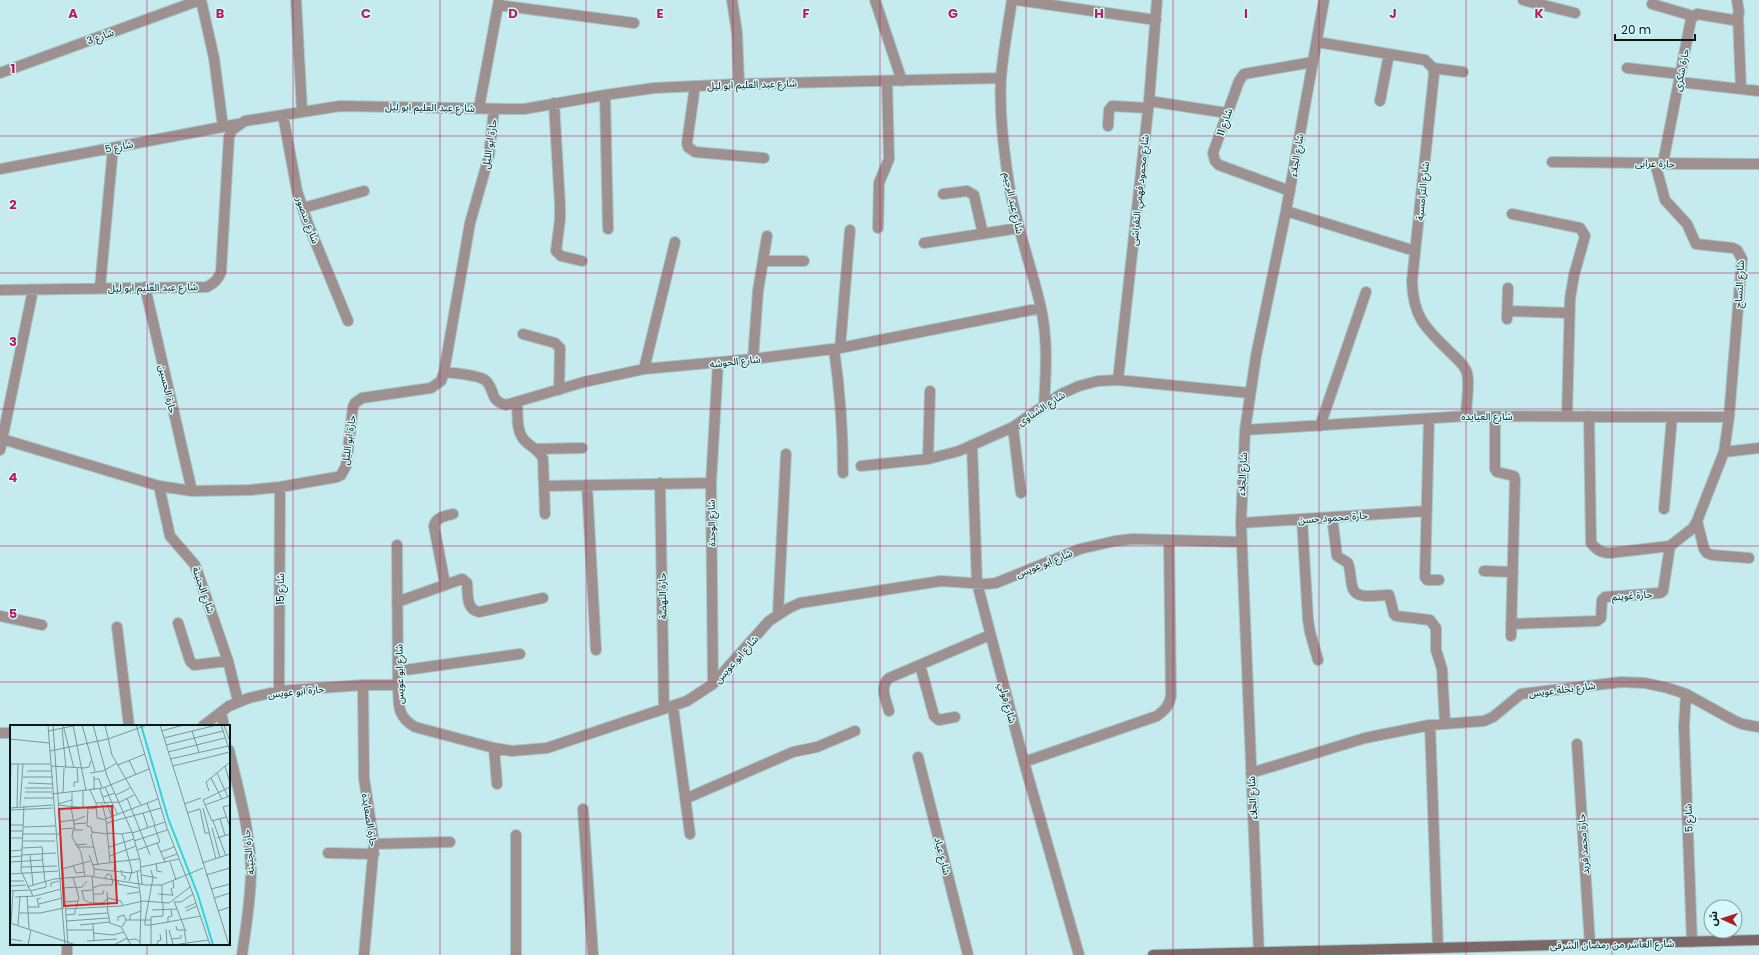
<svg xmlns="http://www.w3.org/2000/svg" width="1759" height="955" viewBox="0 0 1759 955" font-family="Poppins,'Noto Sans Arabic',sans-serif">
<style>
.lines{fill:none;stroke-linecap:round;stroke-linejoin:round}
.street-casing{stroke:#a4c5c7;stroke-width:12}
.secondary-casing{stroke:#a4c5c7;stroke-width:12}
.street{stroke:#9e908e;stroke-width:10}
.secondary{stroke:#7c6866;stroke-width:10}
.grid{fill:none;stroke:#c2185b;stroke-width:1;stroke-opacity:0.55}
.labels{text-anchor:middle;stroke-width:3;stroke-linejoin:round;paint-order:stroke}
.street-label{font-size:10px;fill:#091718;stroke:#d3f9fc}
.inset-river{fill:none;stroke:#2fd3de;stroke-width:2}
.inset-road{fill:none;stroke:#7a9698;stroke-width:1}
.view{fill:#d62828;fill-opacity:0.15;stroke:#d62828;stroke-width:2}
.inset-edge{fill:none;stroke:#091718;stroke-width:2}
.grid-label{font-size:13px;text-anchor:middle;font-weight:bold;fill:#c2185b;stroke:#d3f9fc;stroke-width:3;stroke-linejoin:round;paint-order:stroke}
</style>
<rect width="100%" height="100%" fill="#c6ebee"/>
<g class="lines">
<g class="street-casing">
<path id="street" d="M201,0L214,58L223,127
M296,0L302,111
M732,0L737,33L739,84
M875,0L902,81
M1012,0C1008,26 1003,52 1001,78C999,115 1004,154 1010,190C1018,230 1032,269 1041,308C1048,340 1046,373 1044,405
M1016,0L1156,20
M1523,0L1575,13
M1652,4L1693,16
M498,5L634,23
M1738,16L1741,89
M1317,42L1425,60L1433,68L1434,74L1412,281C1413,319 1427,329 1452,354C1457,359 1465,365 1467,373C1470,384 1466,404 1466,416
M1433,68L1463,72
M1627,68L1680,74
M0,73L200,0
M1679,82L1759,91
M695,86L687,143L688,147L695,152L764,158
M605,95L608,229
M1149,101L1227,113
M1380,101L1389,54
M554,103L560,205V219L556,251L561,256L582,261
M479,108L499,0
M283,115L297,191L308,224L348,321
M1108,126L1109,110L1112,106L1148,108
M1552,162L1759,164
M1663,163L1691,19L1697,14L1733,20L1736,19L1739,13L1737,0
M0,169L238,124
M1290,191L1219,165L1215,161L1213,153L1239,81L1244,74L1313,62
M943,194L967,191L974,195L983,234
M303,208L364,191
M1286,211L1415,251
M1512,214L1580,228L1585,236L1574,275L1570,299L1567,416
M878,228L879,183L889,159L887,82
M924,243L1019,228
M763,261H804
M145,287L192,491
M100,288L113,148
M0,290L207,287C214,283 218,280 221,272L229,137L232,130L245,121L340,106L509,109H524L605,95L654,88L739,84L1001,78
M1508,311L1569,313
M1507,319L1508,288
M523,334L555,343L560,348L559,390
M840,348L850,230
M834,349C840,391 843,431 843,473
M753,359L758,291L767,236
M644,369L675,242
M444,372C454,373 478,375 485,380C496,389 488,400 506,405L584,382L644,369L753,359L840,348L1041,308
M1118,380L1149,101L1157,0
M517,403C518,412 516,428 522,437C527,446 539,448 543,459L545,514
M1495,416V469L1497,472L1514,476L1515,479L1511,636
M1589,416L1591,543C1597,550 1601,553 1610,553L1670,546
M1429,419L1425,577L1427,580H1439
M1320,426L1366,292
M1013,427L1021,493
M1245,430L1466,416L1729,417
M2,439L159,486L192,491L250,490L280,487L337,477L341,475L346,466L353,407L355,403L362,398L431,388L441,381L444,372L470,223L489,156L494,109
M972,445L977,583L1024,762L1079,955
M536,449L582,448
M0,450L33,290
M1724,452L1759,448
M928,459L930,391
M861,466L928,459L959,451L1013,427L1061,394L1079,386L1098,381L1118,380L1249,393
M660,483L664,709
M587,485L596,650
M159,486L170,536L195,565L228,661L238,701
M544,486L711,483
M1664,509L1672,417
M1332,517L1337,556L1348,563C1351,571 1350,580 1353,589C1358,601 1380,594 1389,595L1394,614L1396,616L1430,620L1436,628V650L1442,669L1445,724
M1302,519L1308,619L1310,632L1318,660
M1697,521L1704,549L1707,553L1712,555L1749,558
M1241,523L1426,511
M397,545L398,685C399,704 396,716 415,727L494,748L512,751L547,748L687,701L713,684L769,621L789,608L800,603L941,581L986,584L996,583L1080,549L1115,541L1133,539L1241,542
M1484,571L1513,572
M445,584L434,526C436,517 445,516 453,514
M397,602L462,579L467,583C468,595 466,609 479,612L543,598
M778,614L786,454
M0,616L42,625
M178,623L190,661L194,665L228,661
M1511,624L1597,621L1601,618L1602,600L1605,597L1660,593L1663,591L1670,546L1693,528L1697,521L1724,452L1729,417L1742,259L1737,250L1733,248L1696,244L1687,224L1665,200L1655,163
M117,627L129,726
M920,665L934,716L939,720L955,717
M398,671L520,654
M713,684L711,483L718,363
M363,685L364,778L374,844L364,955
M279,691L280,487
M1686,694L1684,726L1692,942
M673,707L690,834
M889,711C886,700 879,687 889,678L990,635
M221,712L224,726
M1430,725L1438,948
M203,726L229,706L249,698L279,691L363,685H398
M0,733H11
M1577,744L1590,944
M494,748L497,784
M229,750C238,789 250,829 251,870C251,898 246,927 242,955
M918,757L968,955
M1024,762L1157,716C1165,710 1169,706 1171,696L1169,540
M1251,773L1365,738L1430,725L1484,721L1493,717L1521,694L1621,682L1645,683L1668,688L1686,694L1733,720L1742,724L1759,727
M685,799L793,752L817,747L855,731
M583,809L593,955
M374,844L450,842
M328,853L374,854
M67,955V944
M516,955V835
M1259,955L1241,523L1245,430L1256,356L1286,211L1324,0"/>
</g>
<g class="secondary-casing">
<path id="secondary" d="M1153,955L1759,940"/>
</g>
<use href="#street" class="street"/>
<use href="#secondary" class="secondary"/>
</g>
<path class="grid" d="M147,0V726M293,0V955M440,0V955M586,0V955M733,0V955M880,0V955M1026,0V955M1173,0V955M1319,0V955M1466,0V955M1612,0V955M0,136H1759M0,273H1759M0,409H1759M0,546H1759M0,682H1759M0,819H11M229,819H1759M147,944V955"/>
<g class="labels">
<g class="street-label">
<text transform="translate(100 36) rotate(-20)" y="4">شارع 3</text>
<text transform="translate(1681 70) rotate(-79)" y="4">حارة شكرى</text>
<text transform="translate(752 84) rotate(-2)" y="4">شارع عبد العليم ابو ليل</text>
<text transform="translate(430 107) rotate(1)" y="4">شارع عبد العليم ابو ليل</text>
<text transform="translate(1224 122) rotate(-71)" y="4">شارع 11</text>
<text transform="translate(489 144) rotate(-81)" y="4">حارة ابو الليل</text>
<text transform="translate(119 146) rotate(-11)" y="4">شارع 5</text>
<text transform="translate(1296 155) rotate(-80)" y="4">شارع الجلاء</text>
<text transform="translate(1655 163) rotate(1)" y="4">حارة عرابى</text>
<text transform="translate(1139 190) rotate(-84)" y="4">شارع محمود فهمي النقراشى</text>
<text transform="translate(1422 191) rotate(-84)" y="4">شارع الترامسية</text>
<text transform="translate(1014 203) rotate(78)" y="4">شارع عبد الرحيم</text>
<text transform="translate(308 220) rotate(70)" y="4">شارع منصور</text>
<text transform="translate(1739 284) rotate(-87)" y="4">شارع النساج</text>
<text transform="translate(153 287) rotate(-1)" y="4">شارع عبد العليم ابو ليل</text>
<text transform="translate(735 361) rotate(-6)" y="4">شارع الحوشه</text>
<text transform="translate(168 389) rotate(77)" y="4">حارة الحسين</text>
<text transform="translate(1041 408) rotate(-33)" y="4">شارع الشناوى</text>
<text x="1487" y="420">شارع العيايده</text>
<text transform="translate(348 440) rotate(-82)" y="4">حارة ابو الليل</text>
<text transform="translate(1242 474) rotate(-87)" y="4">شارع الجلاء</text>
<text transform="translate(1333 517) rotate(-4)" y="4">حارة محمود حسن</text>
<text transform="translate(711 523) rotate(-91)" y="4">شارع الوحدة</text>
<text transform="translate(1044 563) rotate(-22)" y="4">شارع ابو عويس</text>
<text transform="translate(280 589) rotate(-90)" y="4">شارع 15</text>
<text transform="translate(204 590) rotate(71)" y="4">شارع الجنينة</text>
<text transform="translate(1632 595) rotate(-4)" y="4">حارة غوينم</text>
<text transform="translate(662 596) rotate(-91)" y="4">حارة النهضة</text>
<text transform="translate(736 659) rotate(-48)" y="4">شارع ابو عويس</text>
<text transform="translate(399 674) rotate(-91)" y="4">شارع ابو عويس</text>
<text transform="translate(1562 689) rotate(-7)" y="4">شارع نخلة عويس</text>
<text transform="translate(296 691) rotate(-6)" y="4">حارة ابو عويس</text>
<text transform="translate(1008 703) rotate(75)" y="4">شارع فولي</text>
<text transform="translate(1252 798) rotate(-93)" y="4">شارع الجلاء</text>
<text transform="translate(1688 818) rotate(-92)" y="4">شارع 5</text>
<text transform="translate(370 820) rotate(81)" y="4">حارة الصعايدة</text>
<text transform="translate(1583 844) rotate(-94)" y="4">حارة محمد فريد</text>
<text transform="translate(248 852) rotate(-96)" y="4">حارة الجنينة</text>
<text transform="translate(943 856) rotate(76)" y="4">شارع عياد</text>
<text transform="translate(1612 944) rotate(-1)" y="4">شارع العاشر من رمضان الشرقى</text>
</g>
</g>
<g transform="translate(10 725)">
<rect width="220" height="220" fill="#c6ebee"/>
<path class="inset-river" d="M131,0L158,93L188,170L203,220"/>
<path class="inset-road" d="M38,0L55,220M43,0L58,220M53,0L64,43M63,0L76,66M72,0L85,46M83,0L97,51L122,107L130,135L132,159M95,0L102,30L131,80M126,0L157,103L183,169L200,220M150,0L219,220M211,0L220,27M214,0L220,17M52,4L56,43M39,6L67,0M151,6L174,0M182,6L189,27M154,13L207,0M0,14L39,18M156,20L213,6M40,26L98,14L137,0M158,27L215,13M160,34L218,21M119,35L126,50M0,39H40M108,40L135,29M41,41L74,43L79,42L81,36M163,41L220,27M215,41L220,58M17,46H41M80,48L93,46L107,38M207,48L218,72M13,52H43M201,53L212,74M84,54H89L92,63M18,58L42,59M64,62V57H68L67,43M95,62L102,78M15,63H42M90,64L95,79M80,65L86,78L87,93L96,95L100,137M84,65V51M73,66V82M199,66L196,57L220,37M0,67L1,39M15,67H42M53,68L54,43M62,68V82M42,69L93,63L139,44M106,70L120,63M93,72L105,68M14,73H43M117,73L140,130M86,78L110,77L124,70M102,78L108,90M137,78L145,100M48,79L62,75M92,79L96,94M97,79L102,92M174,79L191,73M48,80L86,84M195,80L220,71M220,80L213,82L220,102M10,81L13,39M14,81L11,146L23,171M7,82L8,39M61,82L65,105M0,83L43,80M78,83L77,101L81,102L82,107L97,109M193,83L206,134M190,84L195,108H199M0,85L43,83M133,88L138,103M177,88L190,84M216,92L202,96L193,75L220,62M95,94L148,74M210,94L215,110M64,96L75,91M203,96L216,131M49,97L63,95M97,98L151,83M64,99L76,98M0,100H13M13,102L45,101M202,103L210,133M50,104L65,103M73,105H63L62,112L71,127L75,151M0,106H13M83,107L81,110L88,140M97,108L111,109L122,107M122,108L155,97M13,109H50M112,109L122,146L119,156M0,113H13M207,113L220,109M13,116H45M124,116L157,105M147,118L155,137M65,120L77,119M67,122H84M99,122L124,114M12,123L32,122L33,129M127,125L150,117L144,100M0,126L12,125M151,127L164,122M20,129L23,160M32,129L35,157M12,130L46,128M79,130L84,143V151M100,131L126,121M0,132L12,131M153,134L167,129M0,137L33,135M160,137L166,155M146,138L147,146L152,147M192,138L220,129M63,140L66,148L75,147M82,140L105,137M11,142L47,141M131,142L169,134M52,144L80,136M84,144L122,148L131,145M104,145L105,137L129,134M111,145L112,150L116,152L114,155M127,146L131,176L130,220M0,149L48,146M132,150L147,153M196,150L220,143M82,151L84,178M63,152L69,173L66,183M95,153L97,149L101,150L102,154M108,155V159L128,163M0,156H14M152,160V178M0,161L16,160M17,162L44,154L79,151L136,160H152L193,143M41,162V158L49,156M54,163L66,162M66,163L72,162L77,156M83,163L90,160H102L103,154M201,164L220,159M0,166L19,165M20,166L36,162V156M71,166L83,165M72,166L74,175L81,178H93L98,173M97,167L98,182M83,169H93L94,165M117,169L129,167M148,169L162,170M17,171L19,204M163,171L161,164L164,162L163,156M5,172L25,171L51,164M98,173L111,176L113,181M204,173L220,168M164,176L174,202L176,217M55,177L68,176M165,177H171L183,169M29,179L52,173M18,182H29L27,174L31,173M97,182L100,198L111,202L121,220M175,183L186,178M55,184L111,181L133,176L159,178L180,162M142,185L167,184M176,186L187,181M208,186L220,182M9,188H30L54,183M56,190L65,189V183M68,190L98,188M120,195V190L131,186M56,196L99,193M108,196V192L114,190L116,195M0,198L66,220M1,198L3,166M158,198V192L162,191L161,185M83,199L84,216M8,200L10,171M70,200L100,197M141,200H135V196L143,153L141,145M141,200L191,191M166,201L167,205H177M112,202L116,195H141M156,204L157,220M57,205H83M159,205L163,219M83,208L103,210L114,207M0,214L12,216M162,214L171,213V210M117,215L126,214L130,217M77,216L107,214M0,219L42,220M18,220L21,205M104,220L117,213M141,220V192L153,191V178M147,220L148,216L151,215L150,209M163,220L198,215"/>
<path class="view" d="M102,81L107,178L54,181L49,84Z"/>
<rect width="220" height="220" class="inset-edge"/>
</g>
<g class="grid-label">
<text x="73" y="18">A</text>
<text x="220" y="18">B</text>
<text x="366" y="18">C</text>
<text x="513" y="18">D</text>
<text x="660" y="18">E</text>
<text x="806" y="18">F</text>
<text x="953" y="18">G</text>
<text x="1099" y="18">H</text>
<text x="1246" y="18">I</text>
<text x="1393" y="18">J</text>
<text x="1539" y="18">K</text>
<text x="13" y="73">1</text>
<text x="13" y="209">2</text>
<text x="13" y="346">3</text>
<text x="13" y="482">4</text>
<text x="13" y="618">5</text>
</g>
<g transform="translate(1723 919) rotate(273)"><circle r="19" fill="#d3f9fc" stroke="#829fa1"/>
<path d="M0-3L7 15L0 10L-7 15Z" fill="#ae1b26"/>
<text y="-6" font-size="11" font-weight="bold" text-anchor="middle" fill="#091718">ش</text>
</g>
<path d="M1615 34v6h80v-6" fill="none" stroke="#091718" stroke-width="2"/>
<text x="1621" y="34" font-size="12" fill="#091718" stroke="#d3f9fc" stroke-width="3" paint-order="stroke">20 m</text>
</svg>
